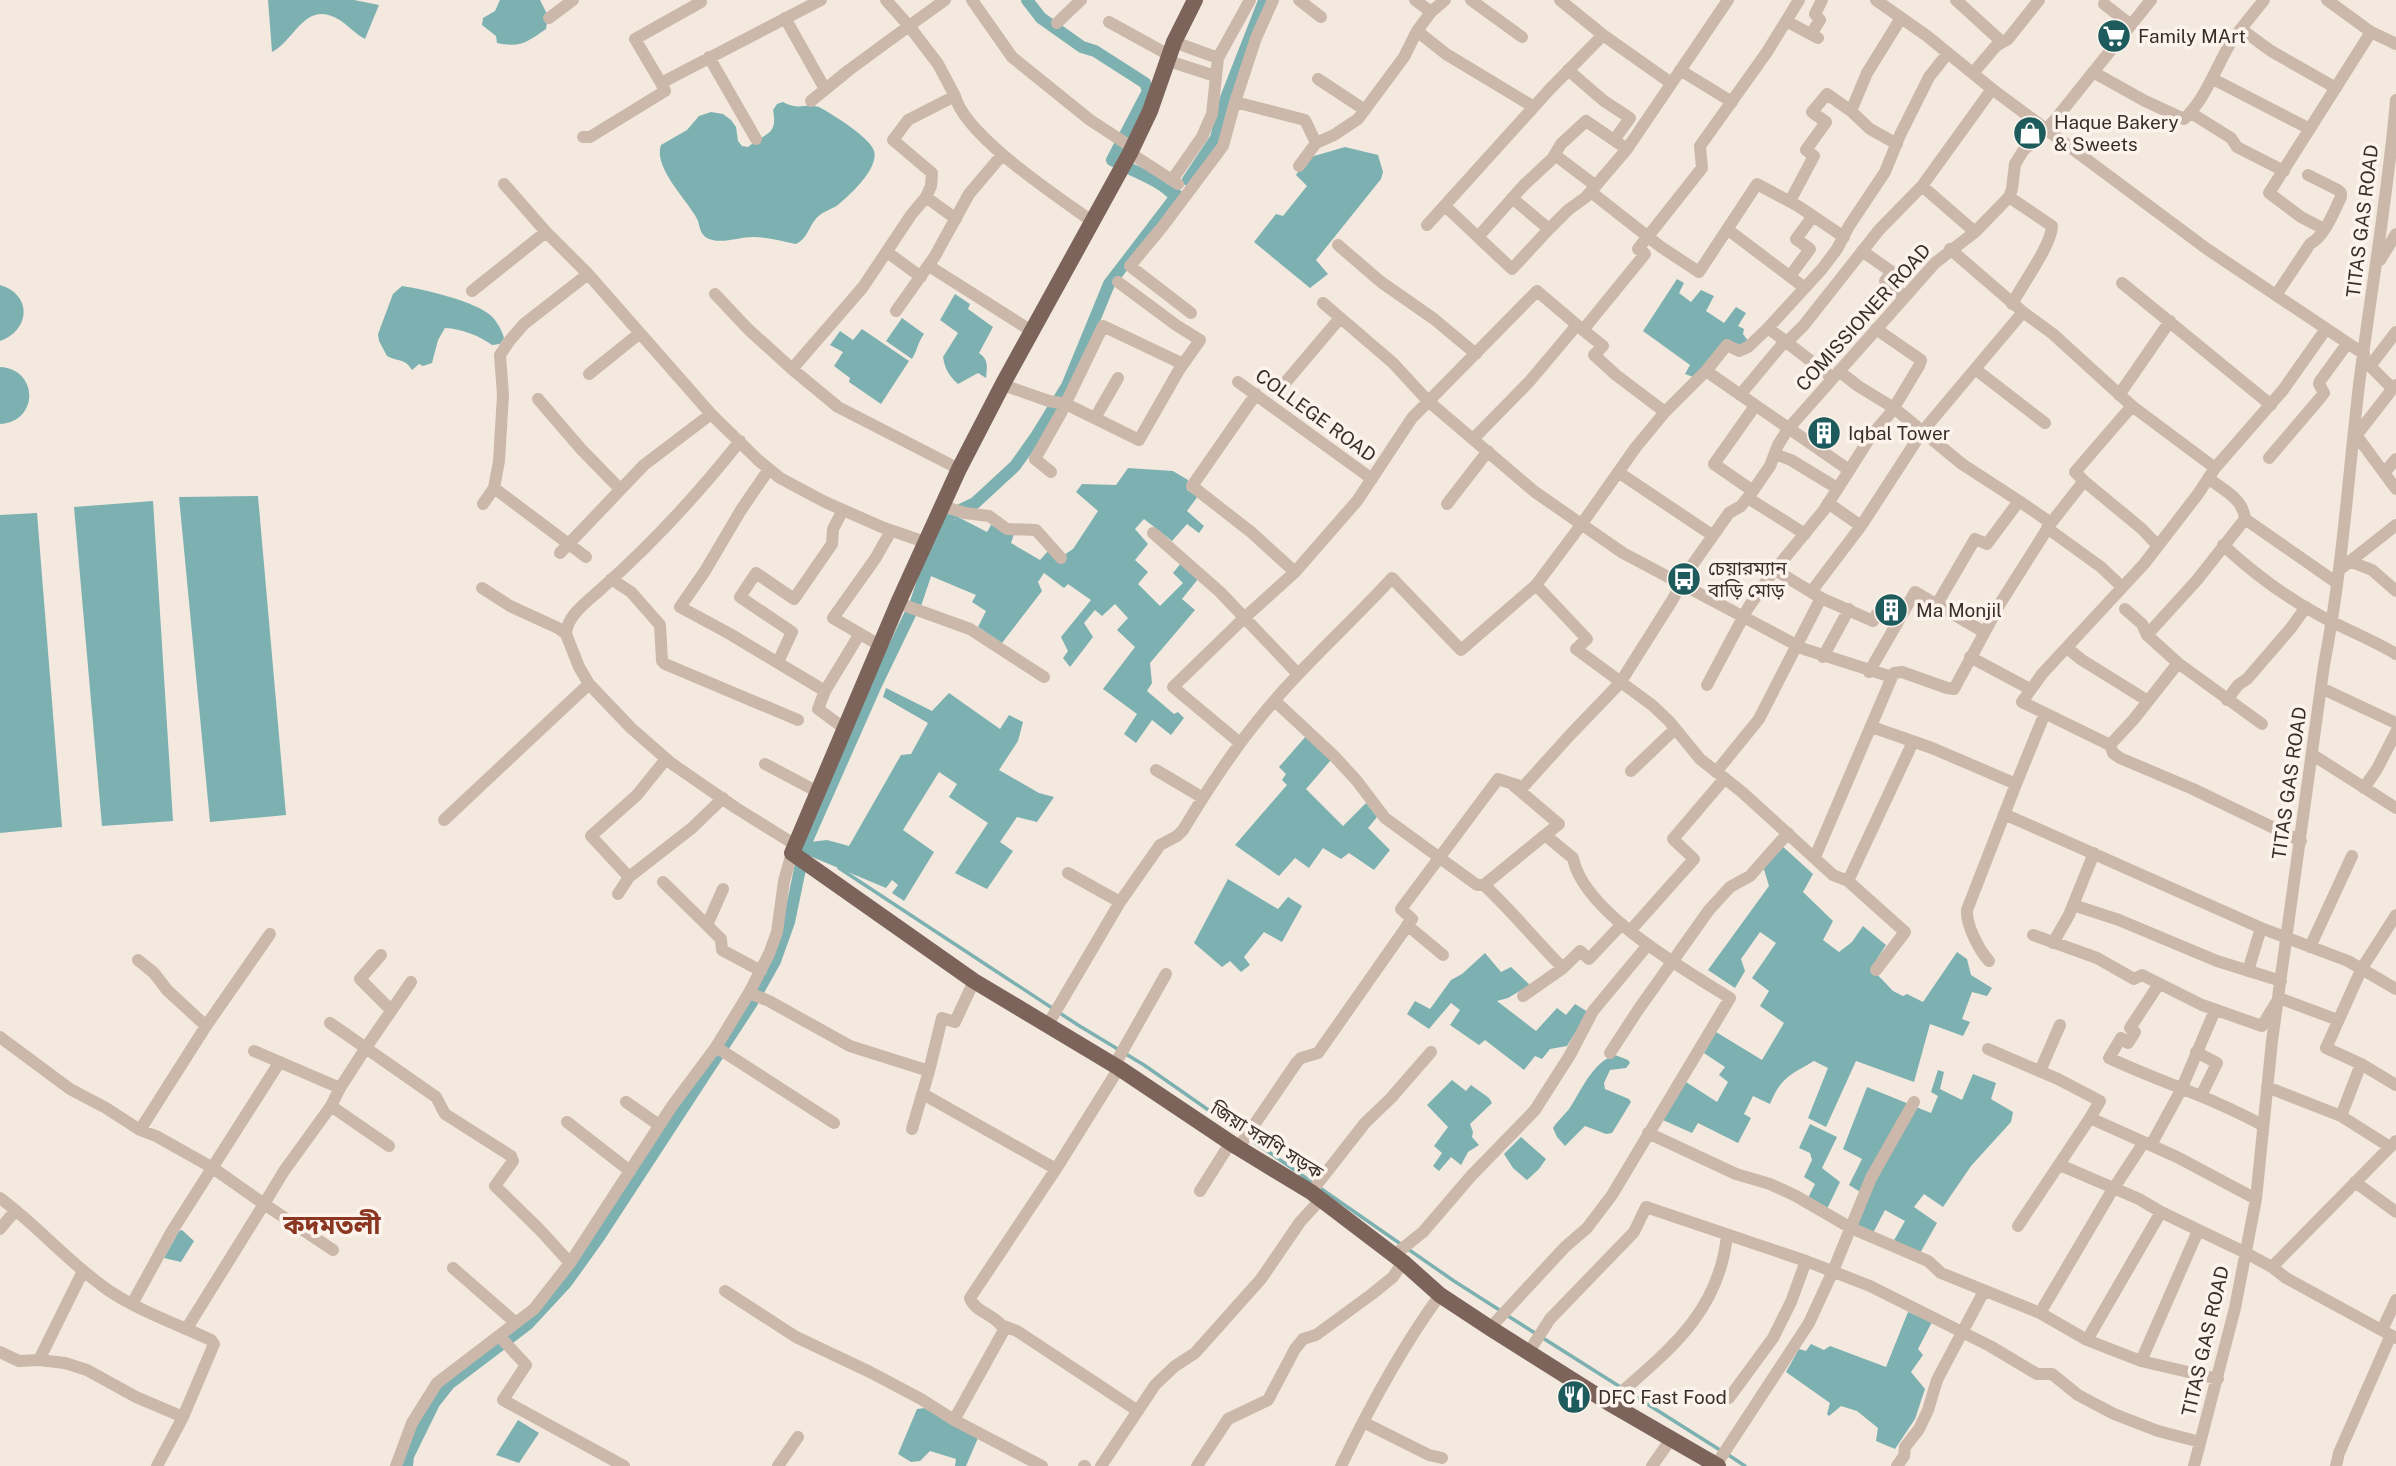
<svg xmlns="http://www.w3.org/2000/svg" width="2396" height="1466" viewBox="0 0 2396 1466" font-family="'Public Sans','Noto Sans Bengali',sans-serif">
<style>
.water{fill:#7db1b1}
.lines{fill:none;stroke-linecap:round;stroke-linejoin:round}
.stream{stroke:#7db1b1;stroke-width:3.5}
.canal{stroke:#7db1b1;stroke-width:12}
.minor{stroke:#ccb8aa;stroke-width:12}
.major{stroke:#7c645b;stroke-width:16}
.labels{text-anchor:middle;stroke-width:7;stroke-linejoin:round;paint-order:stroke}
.poi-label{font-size:19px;fill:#3a2e2a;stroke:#fbf3ec;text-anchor:start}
.street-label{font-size:19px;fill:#3a2e2a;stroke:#fbf3ec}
.district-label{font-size:26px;font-weight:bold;fill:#8a3621;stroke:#fbf3ec}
</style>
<rect width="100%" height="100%" fill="#f3e9df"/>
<path class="water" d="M268,0H354L379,5L365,39C354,33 348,25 338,19C305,0 296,39 272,52Z
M500,0H540L548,16L546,29C527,42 521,48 497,43L496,36L482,25L483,18L495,11Z
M783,102C800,111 804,103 819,107C832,114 871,138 874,151C879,168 851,194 839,204C833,209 826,210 820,215C809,223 809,238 796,244C781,241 768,237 753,237C739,237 723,244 709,239C698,234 701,225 696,217C686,199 653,167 661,145L687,130L699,116L711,112L723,114L731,120L736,127L738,141L742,146L748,147C766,132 778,136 773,110L777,104Z
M1345,147L1378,155L1383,172L1381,179L1316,260L1328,274L1310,288L1254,242L1276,214L1283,216L1307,186L1296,175L1307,158Z
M1677,279L1684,283L1679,293L1691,302L1701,290L1714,296L1706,311L1724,323L1736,307L1746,313L1738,326L1744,329L1743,334L1748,341L1737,346L1693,377L1685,374L1690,365L1643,331Z
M0,285C32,294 31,330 0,341Z
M402,286C424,289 468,300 486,312C495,317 502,330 504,338L500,344L492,345C478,335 462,329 445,328L438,340L432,363L423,366L419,364L412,370C405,358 398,362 387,356L379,341L378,334L393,294Z
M955,294L970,304L968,309L993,327L979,353C989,360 987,367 986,378L978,373L958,384C949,376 945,369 943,357L958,333L940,320Z
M902,318L924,334C917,344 918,349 912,359L886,341Z
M862,329L909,361L881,404L849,382L850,378L834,366L843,352L830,345L840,331L853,340Z
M0,367C39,369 39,422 0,424Z
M1128,468L1173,471L1188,480L1187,490L1198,496L1187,511L1204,526L1199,533L1187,524L1172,541L1144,519L1135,529L1148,544L1135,560L1148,572L1138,584L1160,606L1183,583L1173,573L1181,563L1198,579L1182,599L1195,610L1150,663L1152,683L1147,691L1174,714L1178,712L1184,718L1171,735L1152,720L1136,743L1124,734L1137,714L1103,689L1135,647L1117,630L1128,618L1115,604L1102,616L1095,610L1084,623L1093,637L1070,667L1063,658L1068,651L1061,637L1091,600L1068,584L1064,588L1044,573L1038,582L1042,591L1002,643L978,627L986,611L972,602L976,595L926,574L947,526L958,517L987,532L991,525L1014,534L1011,543L1040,560L1048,551L1064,555L1073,549L1098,511L1076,492L1082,484L1116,485Z
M258,496L286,815L210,822L179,497Z
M153,501L173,821L102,826L74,507Z
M37,513L62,827L0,833V515Z
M886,688L932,711L949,693L1000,729L1009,715L1023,722L1018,741L999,770L1039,793L1054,797L1037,822L1017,817L1000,842L1013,851L987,889L955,873L988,823L949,797L957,784L939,772L903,830L934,852L904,901L892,893L898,885L892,880L886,888L805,854L810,842L827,840L849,846L901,755L911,754L928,723L883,697Z
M1307,735L1331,760L1306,789L1343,826L1366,803L1377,817L1368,828L1390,850L1374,870L1349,853L1341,859L1323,848L1309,868L1295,858L1279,876L1235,845L1287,785L1282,780L1286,774L1279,767Z
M1780,844L1813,874L1803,892L1833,921L1823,940L1839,952L1852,942L1863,926L1886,945L1871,968L1893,991L1903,996L1907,994L1923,1002L1957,952L1967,959L1971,975L1992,988L1987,996L1972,992L1962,1019L1970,1022L1963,1036L1930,1024L1914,1082L1856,1061L1826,1127L1808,1118L1828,1068L1814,1061C1790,1075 1781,1077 1770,1104L1753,1096L1744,1114L1751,1118L1738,1143L1698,1123L1692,1133L1663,1120L1686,1082L1717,1102L1728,1082L1719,1075L1725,1067L1704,1053L1716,1032L1762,1060L1784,1023L1760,1006L1769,991L1752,978L1776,943L1760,932L1741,959L1745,971L1735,988L1708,970L1769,886L1763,866Z
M1228,879L1278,909L1288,897L1302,906L1282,942L1264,932L1244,957L1250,965L1241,972L1230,961L1222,967L1194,943Z
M1485,953L1501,972L1511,967L1530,985L1508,998L1497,1001L1536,1031L1557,1008L1566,1015L1575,1004L1588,1012L1567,1046L1550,1049L1542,1059L1535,1056L1524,1070L1485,1040L1479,1045L1450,1025L1460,1010L1451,1003L1429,1029L1407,1014L1415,1001L1430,1009L1451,980L1462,974Z
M1615,1055L1628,1060L1630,1063L1626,1068L1610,1070L1604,1083L1605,1089L1629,1099L1631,1102L1612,1133L1606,1134L1585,1126L1565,1146L1557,1137L1553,1128C1558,1120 1566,1114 1571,1106C1582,1089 1593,1062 1615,1055Z
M1938,1070L1944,1072L1940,1089L1962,1100L1973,1074L1996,1083L1991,1099L2013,1112L2011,1122L1971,1166L1943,1207L1924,1194L1914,1207L1937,1223L1920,1253L1893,1242L1905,1221L1885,1210L1873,1233L1855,1226L1871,1185L1916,1107L1931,1113L1938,1096L1931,1092Z
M1452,1080L1466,1091L1471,1085L1489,1098L1492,1103L1470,1124L1473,1132L1472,1137L1479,1145L1468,1152L1461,1165L1451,1157L1439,1171L1433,1166L1442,1153L1434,1146L1448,1127L1427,1105Z
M1867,1087L1909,1104L1862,1193L1849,1185L1862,1159L1843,1149Z
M1810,1124L1837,1137L1822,1168L1840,1182L1827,1209L1808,1198L1815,1184L1804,1177L1812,1160L1810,1153L1799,1148Z
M1521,1137L1546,1159L1539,1169L1527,1180L1513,1168L1504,1154Z
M182,1230L194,1241L181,1262L164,1258L179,1231Z
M1908,1312L1932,1322L1918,1349L1923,1355L1911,1372L1925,1389L1915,1419L1895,1449L1876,1441L1878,1428L1857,1411L1841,1406L1829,1416L1827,1414L1830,1403L1786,1372L1799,1349L1806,1351L1811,1344L1824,1350L1830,1346L1886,1367Z
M925,1408L978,1438L966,1466H955L956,1459L930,1451L920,1461L911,1462L898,1454L917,1409Z
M518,1420L539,1433L519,1463L496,1455Z"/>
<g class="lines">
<path class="stream" d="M839,868L1078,1025L1144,1065L1313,1183
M1320,1188L1454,1281L1501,1311
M1508,1316L1720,1450
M1727,1454L1745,1466"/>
<path class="canal" d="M1027,0L1041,18L1082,47L1095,51L1145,83L1148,91L1112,160C1132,171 1162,180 1175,197
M1188,180L1216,138L1226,98L1264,1
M407,1466L408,1456L434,1403L449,1384L528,1324L566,1283L599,1237L751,1004L775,961L789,922L805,845L875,687L916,602L935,546L950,515L975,503L1015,466L1037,435L1067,386L1109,284L1177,195"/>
<path class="minor" d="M699,0L701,2L635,39L661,83L821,0
M945,0L909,26L938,64L955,96L908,120L893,140L932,173L931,186L926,197L956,219
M972,0L1012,57L1090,120L1133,148
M1273,0L1256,38L1235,102L1305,120L1316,143
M1299,0L1321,17
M1415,0L1431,12
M1471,0L1522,37
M1876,0L1927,36L1992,89L2207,249L2364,354
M1956,0L2002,42
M2327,0L2371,32L2396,44
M2104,4L2131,25
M549,18L573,0
M785,18L825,89
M1786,21L1818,38
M1109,22L1169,55
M1057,23L1081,0
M2241,29L2271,51L2336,88
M1417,31L1446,54L1534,107
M1811,34L1820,20L1815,14L1822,0
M1603,35L1671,83
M709,57L756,139
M1218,58L1250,0
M1175,63L1215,76
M1568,70L1604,101L1630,118L1614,140
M1680,70L1732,102
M2093,72L2145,101L2184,119C2206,98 2215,69 2230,44C2240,29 2253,14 2264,0
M1973,73L1996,46L2008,39L2039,0
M1318,79L1365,110
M2213,79L2310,129
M955,96C965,136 1058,197 1093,222
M811,101L849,70L909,26L886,0
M1851,111L1870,129L1897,144
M2191,113L2231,138L2237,147L2284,171
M583,137H590L665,91L661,83
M1130,153L1178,184
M1555,155L1596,186
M1299,166L1316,143L1334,135L1358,119L1404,57L1417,31L1431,12L1445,0
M1172,180L1202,137L1212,114L1218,58L1174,42
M1591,192L1661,247L1699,272L1757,184L1798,206L1844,237
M2009,197L2052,226C2052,244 2022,285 2012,304
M1512,198L1549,229L1568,210L1586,197L1627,149
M1790,201L1814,156L1806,150L1826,122L1812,112L1827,94L1851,111L1867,73L1901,18
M1445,206L1478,237L1524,185L1552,159L1561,144L1586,121L1627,149L1728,0
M1427,225L1550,89L1603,35L1560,0
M1727,229L1805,288
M2324,229L2301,217L2269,193L2371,32
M1975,232L1922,186L1992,89
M1478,237L1512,269L1549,229
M1338,245L1381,282L1434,319L1476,354
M1862,251L1892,272L1885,281L1905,297
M887,252L921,277
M2380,260L2396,234
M929,266L1033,332
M588,274L711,414L758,460L780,478L825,502L884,528L925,542
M1790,276L1810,249L1796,239L1813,216
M2122,283L2271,405
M472,291L546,232
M715,294L748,329L792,369L863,287L911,215L926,197
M2276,295L2310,244C2325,236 2333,213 2341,197V193L2338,190L2308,175
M1323,303L1393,363L1428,401L1535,492L1623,553L1804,649L1892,677L1894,673L1902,672L1947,688L1954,689L2001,602L2051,523
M896,311L935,256L969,194L1002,155
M1191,313L1130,266L1163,226L1223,146L1235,102
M1583,330L1603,346L1594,355L1616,375L1665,412
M1787,342L1804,325L1879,230L1922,186
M2364,360L2391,387
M2370,366L2396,332
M792,369L838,407L959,469
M1975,369L2045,423
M1706,371L1849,470
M1839,371L1858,386L1894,408L1962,464L2019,501L1987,544L1975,539L1937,604
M589,374L640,333
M1833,378L1768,328L1822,269L1837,249L1849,226L1885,172L1900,135L1929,77L1948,53
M1238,382L1372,479
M1285,383L1340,318
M1003,385L1049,401L1066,404L1139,440L1179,370L1200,340L1176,325L1118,282
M1256,394L1192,486L1251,532L1295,572
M1740,395L1785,341
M2119,395L2170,321
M538,399L581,449L620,489
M2132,406L2215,468
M1095,418L1118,378
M2356,435L2396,489
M2355,437L2390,392L2391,387L2396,385
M1474,438L1529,382L1577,325
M740,441C698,494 652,544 601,589C588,601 567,615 566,634L579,667L589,684L631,728L671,763L736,808L794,844
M1775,454L1791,460L1837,488
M2269,458L2321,397L2324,393L2319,384L2320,381L2347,344
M769,469L741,510L705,571L680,607L730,634L825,691L818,709L845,729
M1051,472L1035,459L1061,413L1103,326L1183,364
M1618,472L1712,535
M2385,472L2396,459
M2208,478C2223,490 2243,498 2245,519L2337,583
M2084,481L2142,529L2158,546
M494,488L586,557
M1753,491L1714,464L1755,406
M1748,498L1805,534
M2019,501L2051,523L2084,481L2075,472L2132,406L2053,334L2023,312
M483,504L494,488L499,461L503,395L500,355L510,340L524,324L588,274L546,232L504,184
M1447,504L1488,451
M942,506L965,513L989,516L1007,529L1036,530L1061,558
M1861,526L1922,432L2023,312L1950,249
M2047,528L2101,567L2122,587
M1153,533L1220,592L1298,674
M2223,545C2252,572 2284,596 2319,615C2344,629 2371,639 2396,654
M560,553L644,465L711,414
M2349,561L2372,570L2396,591
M1775,570L1821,598L1873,621L1876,615L1897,624
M2339,570L2396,525
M611,579L631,592L660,625L662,661L665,664L798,720
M1536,585L1581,525L1636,447L1665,412L1706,371L1727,345L1739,351L1748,347L1768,328
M482,588L510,606L558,628L566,634
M1811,592L1861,526L1828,503
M898,603L970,629L1044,677
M2147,635L2197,580L2245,519
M881,646L833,618L875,559L891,531
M2067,648L2082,660L2148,701
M1823,657L1849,609
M1970,657L2030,689
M778,662L792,632L740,597L756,573L794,599L832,544L833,529L843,510
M2178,663L2262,724
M1869,672L1915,592L1984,632
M1707,685L1748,608L1770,576L1824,510L1871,436L1892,411L1919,366L1921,360L1876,329
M2321,688L2396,723
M825,691L859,635
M2227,700L2238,685L2247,679L2291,628L2306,607
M1275,701L1334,756L1357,781L1385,818L1477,885H1484L1545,835
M1872,727L1932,748L2016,784L2045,713
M1240,743L1173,687L1243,619L1295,572L1357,501L1412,418L1537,291L1583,330L1645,254L1638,249L1702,168L1700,146L1767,52L1799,0
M2110,745L2134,719L2178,663L2147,635L2142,624L2125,609
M2313,755L2396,808
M765,764L816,791
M1156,770L1203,798
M1631,771L1675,729
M1716,772L1759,719L1821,598
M2364,788L2377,769L2396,732
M2004,814L2261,928L2348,961L2396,989
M444,820L589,684
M2301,841L2193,789L2120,758L2113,753L2110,745L2022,702L2042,674L2144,564L2198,494L2215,468L2283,390L2326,329
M1815,857L1892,677
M1068,873L1120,902
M629,877L591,836L637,795L666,759
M1848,881L1913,742
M663,882L721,939L722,950L761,971
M1484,885C1512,911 1536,941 1563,968
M618,894L629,877L692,828L723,798
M2073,905L2119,920L2217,961L2281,981
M2396,915L2362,968L2326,1048L2361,1064L2396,1085
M707,925L723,889
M1407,925L1443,955
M1630,931L1694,859L1673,839L1725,778
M2033,935L2097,958L2134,979L2142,975L2202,1005L2262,1026L2279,998L2338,1020
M2053,943L2069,915L2094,853
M2310,947L2352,856
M381,955L360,979L391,1010
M138,960L154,973L167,990L206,1026
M1989,961C1979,950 1966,925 1967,910L2016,784
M2248,971L2261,928
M2159,984L2130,1028L2135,1032L2128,1043L2121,1038L2109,1058C2160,1082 2214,1098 2262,1125
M749,993L769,1001L850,1046L929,1071
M1523,996L1563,968L1580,951L1589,959L1622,924
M330,1023L436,1097L445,1114L511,1156L513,1161L495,1186L541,1231L570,1263
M1047,1026L1120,902L1160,845L1177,836L1183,830C1206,792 1230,754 1259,719C1299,669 1348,626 1392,578L1461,650L1536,585L1587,639L1576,649L1652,705L1669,721L1700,759L1742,792L1833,875L1848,881L1905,932L1876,970
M0,1037L70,1089L106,1108L140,1130L156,1136L213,1168L264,1204L187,1328
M716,1047L834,1123
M1988,1049L2058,1079L2100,1101L2090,1118
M254,1051L340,1088
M2196,1052L2217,1063L2201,1096
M1610,1053L1638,1010L1709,910L1730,887L1750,876L1788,833
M1114,1066L1166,974
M2040,1071L2060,1025
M2267,1087L2341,1116L2390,1147
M923,1094L1056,1169
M626,1102L659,1125
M331,1106L389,1146
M2341,1116L2361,1064
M567,1122L630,1171
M912,1129L929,1071L942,1018L955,1022L974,981
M140,1130L206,1026L270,934
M1648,1133L1736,1174L1770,1184L1796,1196L1851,1228L1928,1261L1941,1273L2040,1313L2087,1340
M2396,1141L2272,1267L2286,1278L2396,1338
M2151,1145L2181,1090L2215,1010
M2060,1165L2139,1199L2161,1212
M2355,1182L2396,1212
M1200,1191L1229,1145L1237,1144V1147L1243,1141L1297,1062L1301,1058L1318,1053L1412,919L1401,909L1498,779L1523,787L1570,735L1620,683L1673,599L1688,571L1729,513L1741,506L1750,495L1770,466L1778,445L1788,429L1935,263L1975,232L2009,197L2012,189L2015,164L2023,151L2054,121L2151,0
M1311,1192L1365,1123L1391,1098L1431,1052
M0,1198C38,1226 69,1263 108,1290C139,1311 177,1324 211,1340L214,1344L183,1417L157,1466
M2018,1226L2090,1118L2177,1157L2256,1199
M0,1229L15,1211
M333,1250L264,1204L284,1171L331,1106L340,1088L365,1049L411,982
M1393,1256L1423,1232L1471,1176L1535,1110L1570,1055L1593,1011L1647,946
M453,1268L516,1323
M725,1291L796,1337L870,1372L921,1399L954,1420
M132,1304L172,1231L279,1063
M2040,1313L2110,1194L2144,1142
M1004,1326L1017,1331L1138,1411
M1490,1328L1565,1247L1587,1228L1612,1195L1730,998C1685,970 1583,912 1573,858L1545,835L1559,824L1514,786
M2382,1330L2396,1300
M500,1337L526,1365L503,1400L624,1466
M0,1352L19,1361L39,1360L65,1363L87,1370L136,1397L183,1417
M1528,1353L1550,1319L1634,1232L1646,1207L1806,1261L1870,1286L1990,1346L2037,1374H2052L2078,1395L2114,1414L2158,1431L2200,1442
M39,1360L83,1271
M2141,1361L2198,1231
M2218,1379L2141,1361L2087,1340L2161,1212L2244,1252L2272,1267
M1729,1398L1773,1338L1791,1302L1806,1261
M1609,1403C1665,1353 1719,1315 1727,1235
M1363,1422L1429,1455L1442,1458
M1716,1465L1809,1323L1833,1271L1871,1178L1914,1102
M396,1466L412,1423L437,1383L534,1309L570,1263L672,1106L716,1047L749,993L769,954L777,932L784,881L792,853
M778,1466L798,1437
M1042,1466L954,1420L1004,1330C998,1315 975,1313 970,1298L1056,1169L1119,1068
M1084,1466H1085
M1101,1466L1155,1385L1175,1366L1195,1353L1261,1279L1300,1222L1321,1199
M1197,1466L1228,1419L1268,1400L1295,1349L1303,1339L1316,1335L1372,1294L1393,1277L1403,1262
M1341,1466C1370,1406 1401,1348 1440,1295
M1652,1466L1671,1439
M1897,1466L1904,1456L1905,1447L1919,1429L1928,1410L1937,1380L1984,1291
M2194,1466L2235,1308L2256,1199L2272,1041L2324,665C2342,573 2348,479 2359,385C2371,290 2388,195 2396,100
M2336,1466L2339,1453L2391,1335"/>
<path class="major" d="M1195,0L1174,42L1150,111L1130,153L1005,380L959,469L898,603L792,853L974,981L1119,1068L1237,1147L1311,1192L1403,1262L1440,1295L1490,1328L1609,1403L1718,1466"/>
</g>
<defs>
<g id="supermarket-disc" transform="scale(1.75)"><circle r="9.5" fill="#1e5b5c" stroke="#fbf3ec"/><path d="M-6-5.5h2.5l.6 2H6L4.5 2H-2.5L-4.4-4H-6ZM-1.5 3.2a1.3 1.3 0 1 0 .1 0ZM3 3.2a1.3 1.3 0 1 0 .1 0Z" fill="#fff"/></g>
<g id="shop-disc" transform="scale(1.75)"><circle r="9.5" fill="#1e5b5c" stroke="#fbf3ec"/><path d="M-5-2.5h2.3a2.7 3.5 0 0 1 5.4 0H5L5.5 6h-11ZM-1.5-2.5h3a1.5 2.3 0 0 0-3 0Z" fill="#fff"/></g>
<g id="building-disc" transform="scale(1.75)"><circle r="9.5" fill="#1e5b5c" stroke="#fbf3ec"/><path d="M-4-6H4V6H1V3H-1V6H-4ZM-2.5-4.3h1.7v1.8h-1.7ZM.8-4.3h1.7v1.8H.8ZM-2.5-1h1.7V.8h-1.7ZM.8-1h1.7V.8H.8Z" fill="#fff"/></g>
<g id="bus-disc" transform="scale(1.75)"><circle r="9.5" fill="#1e5b5c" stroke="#fbf3ec"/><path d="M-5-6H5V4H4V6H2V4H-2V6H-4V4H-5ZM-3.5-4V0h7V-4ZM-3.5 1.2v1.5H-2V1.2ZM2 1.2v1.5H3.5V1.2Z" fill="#fff"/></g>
<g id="restaurant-disc" transform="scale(1.75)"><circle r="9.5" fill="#1e5b5c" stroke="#fbf3ec"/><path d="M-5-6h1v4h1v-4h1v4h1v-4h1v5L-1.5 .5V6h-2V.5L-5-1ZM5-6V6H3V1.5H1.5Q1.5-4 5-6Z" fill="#fff"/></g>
</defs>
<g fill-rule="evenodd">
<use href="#supermarket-disc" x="2114" y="36"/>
<use href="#shop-disc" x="2030" y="133"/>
<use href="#building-disc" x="1824" y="433"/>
<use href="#bus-disc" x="1684" y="579"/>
<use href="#building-disc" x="1891" y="610"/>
<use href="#restaurant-disc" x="1574" y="1397"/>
</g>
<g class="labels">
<g class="poi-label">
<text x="2138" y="43">Family MArt</text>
<text x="2054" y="129">Haque Bakery<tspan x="2054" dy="22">&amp; Sweets</tspan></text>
<text x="1848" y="440">Iqbal Tower</text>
<text x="1708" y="575">চেয়ারম্যান<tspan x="1708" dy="22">বাড়ি মোড়</tspan></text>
<text x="1916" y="617">Ma Monjil</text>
<text x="1598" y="1404">DFC Fast Food</text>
</g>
<g class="street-label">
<text transform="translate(2362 221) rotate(-83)" y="7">TITAS GAS ROAD</text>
<text transform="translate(1863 317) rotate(-48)" y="7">COMISSIONER ROAD</text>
<text transform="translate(1316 415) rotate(36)" y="7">COLLEGE ROAD</text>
<text transform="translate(2289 783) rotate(-82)" y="7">TITAS GAS ROAD</text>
<text transform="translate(1267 1140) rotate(32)" y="7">জিয়া সরণি সড়ক</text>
<text transform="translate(2205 1341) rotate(-77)" y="7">TITAS GAS ROAD</text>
</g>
<g class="district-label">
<text x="332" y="1234">কদমতলী</text>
</g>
</g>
</svg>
